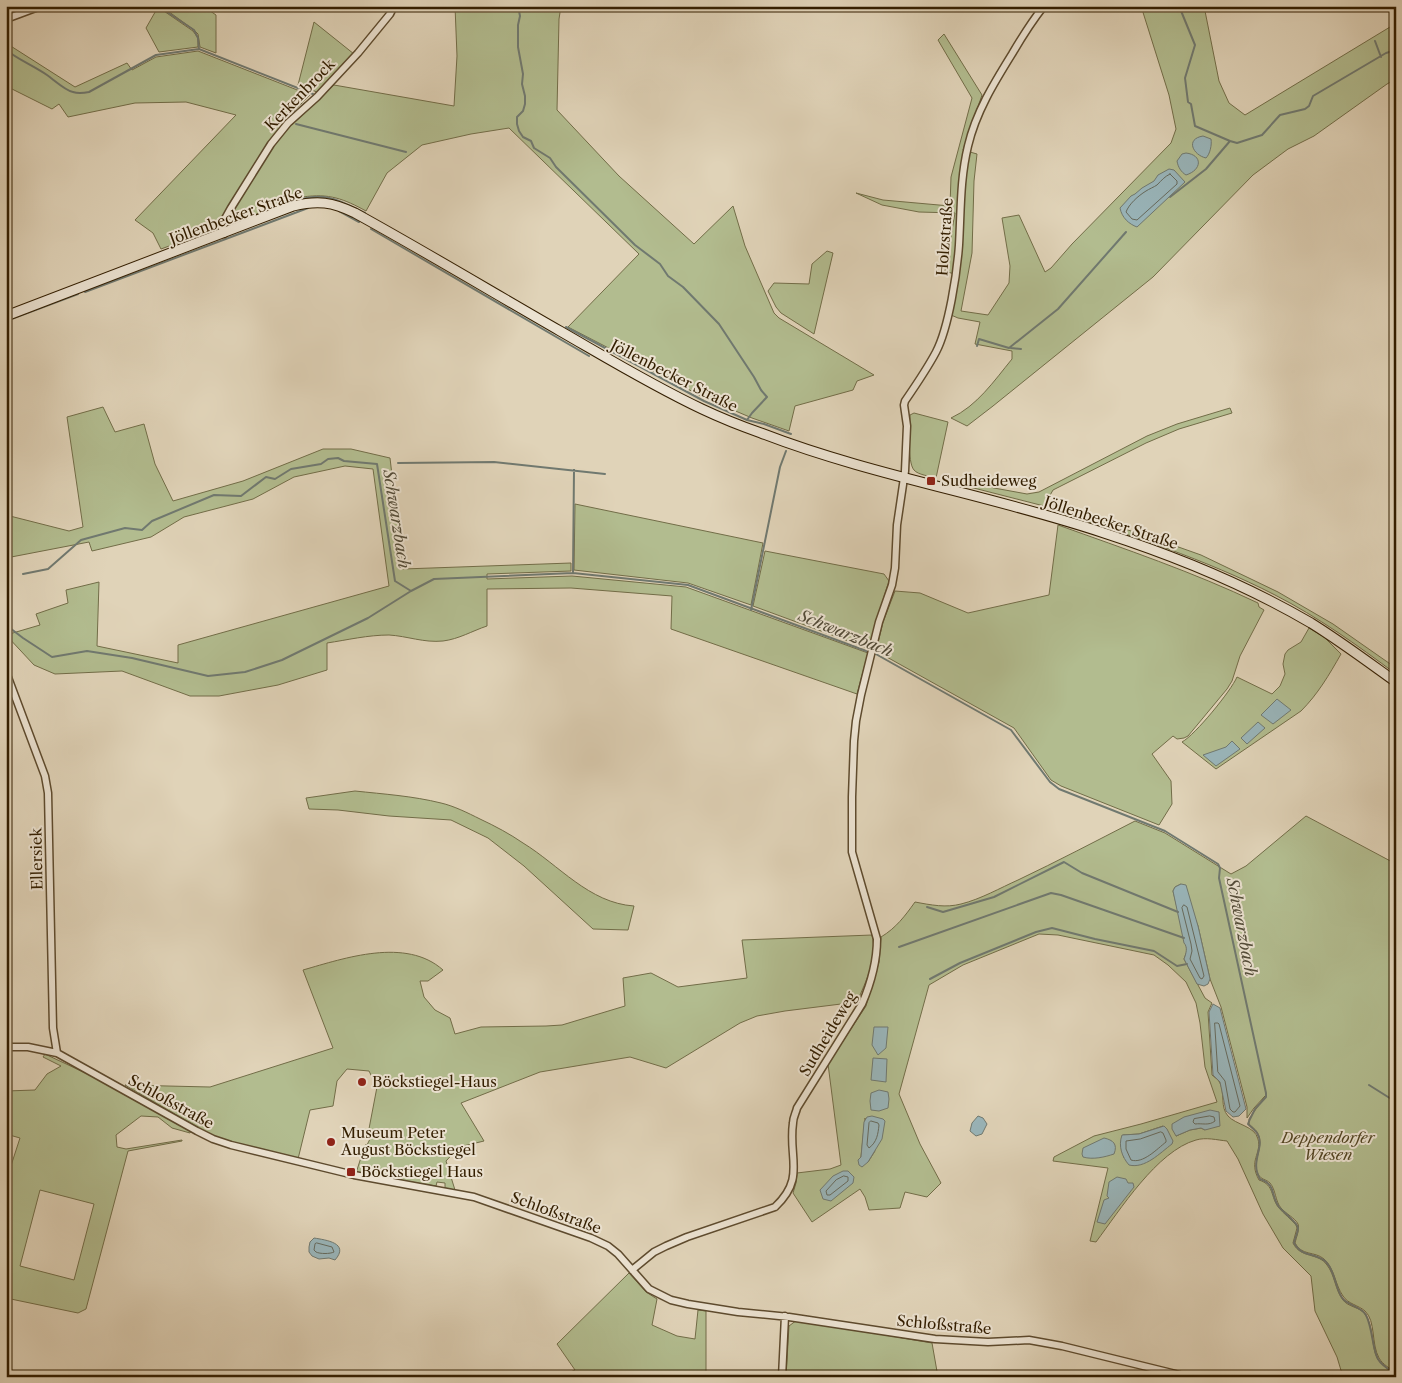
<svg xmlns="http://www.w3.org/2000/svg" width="1402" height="1383" viewBox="0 0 1402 1383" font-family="'Libre Caslon Text',serif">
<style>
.green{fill:#b2bc8f;stroke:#726d48;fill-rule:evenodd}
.water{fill:#99b5ba;stroke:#707970}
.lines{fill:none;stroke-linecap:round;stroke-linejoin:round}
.shore{stroke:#666a5d;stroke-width:1}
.stream{stroke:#707970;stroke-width:2}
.street-casing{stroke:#5e4b2e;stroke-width:9}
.secondary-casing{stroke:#331e00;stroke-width:11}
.street{stroke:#ebe2d1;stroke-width:6}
.secondary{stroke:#ebe2d1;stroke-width:9}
.poi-dot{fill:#8f2418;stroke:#ebe2d1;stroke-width:2}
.labels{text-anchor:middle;stroke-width:4;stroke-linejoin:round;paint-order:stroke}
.street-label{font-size:15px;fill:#331e00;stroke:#ebe2d1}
.poi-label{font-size:15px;fill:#331e00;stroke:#ebe2d1;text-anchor:start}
.park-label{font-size:15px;font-style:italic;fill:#534624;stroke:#ebe2d1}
.water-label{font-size:16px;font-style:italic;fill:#524b38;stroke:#ebe2d1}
</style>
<rect width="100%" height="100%" fill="#e0d3b8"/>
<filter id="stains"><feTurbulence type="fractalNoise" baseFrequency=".004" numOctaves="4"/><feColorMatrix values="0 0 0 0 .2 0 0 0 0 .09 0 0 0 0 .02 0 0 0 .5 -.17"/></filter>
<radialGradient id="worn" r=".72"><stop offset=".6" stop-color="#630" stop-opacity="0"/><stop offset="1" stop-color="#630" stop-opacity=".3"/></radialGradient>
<path class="green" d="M161,6H203L216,15V53L200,47L198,34L194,30Z
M455,6H561L559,19L557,110L619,176L694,244L733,206L745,246L774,313L779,318L874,375L857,381L853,390L795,406L789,431L752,418L705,398L568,327L639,254L509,128L471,134L422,145L387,173L366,211C344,199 329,193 303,197L161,249L153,233L135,220L236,115L186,102L135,103L68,117L59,104L52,109L6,86V43L75,87L127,63L132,70L156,57L198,51L310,95L284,121L292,125L334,85L454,106L457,56Z
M1141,6H1204L1219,81L1229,103L1245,115L1390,27L1396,28V79L1387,84L1314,136L1288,149L1253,175L1153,277L993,406L967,426L951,418C977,406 994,381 1012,359V351L975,344L980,322L958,318L951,315L957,275L945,271L955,213L919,212L882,205L856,193L883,200L950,206L951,177L972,98L938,40L944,34L982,95L963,150L977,154L974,181L972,253L961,311L988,315L1009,283L1010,266L1002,218L1019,215L1045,272L1051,268L1072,244L1171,143L1176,129L1169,95Z
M158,7L193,31L198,38V47L159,52L146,28Z
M314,22L354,54L319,92H317L298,85Z
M827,251L833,253L814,334L781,313L776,307L768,291L774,283L809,284L812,264Z
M103,407L115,432L144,424L155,464L173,501L243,481L323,449H351L390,458L403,569L571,563V571L487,574V579L572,576L686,587L868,653L857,694L671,629L672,596L571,588L487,589V626C472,631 459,639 443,641C424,643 407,636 389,635C368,635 347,640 327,643V670L278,685L219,696H190L122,671L55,674L34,665L6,635L40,625L36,614L68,603L66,590L99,582L97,646L178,663V645L389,586L373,469L345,466L294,477L253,499L184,517L151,537L92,551L89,542L6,558V515L69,531L83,527L67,417Z
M1230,408L1232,413L1179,429L1146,443L1053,490L1044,506L962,485L964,479L994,488L1027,494L1039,492L1147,436L1177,424Z
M914,413L948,422L936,478C930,476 918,475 914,470C907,462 910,427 910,415Z
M575,504L763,543L751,605L688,583L574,570Z
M1059,507L1170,544L1201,555L1278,592L1333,624L1396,668V674C1357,645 1318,617 1275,595C1205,559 1130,535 1055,511Z
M1058,525C1125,549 1193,572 1258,603L1259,607L1264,610L1240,656L1232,681L1227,689L1188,736L1184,738L1177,739L1173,736L1152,754L1171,781L1172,804L1159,825L1061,786L1051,780L1014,728L876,651L883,622L895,591L920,593L968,613L1049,595Z
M765,551L884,574L889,581L876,622L870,649L753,606Z
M1309,628L1324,637L1341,654C1329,675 1318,694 1301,711L1216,769L1182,742C1195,735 1231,691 1237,677L1272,694L1280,686L1285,674L1283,664L1285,654L1288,650L1301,642Z
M355,791C383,794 413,796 441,803C454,806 468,813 480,819C495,826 510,834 523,843C559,865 589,903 634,906L628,930L593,929L524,866L488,838L451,820L389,816L338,810L309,809L306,798Z
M1306,816L1396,864V1373C1390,1368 1383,1365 1379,1358C1371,1344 1376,1321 1365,1311C1358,1305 1348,1304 1343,1296C1335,1285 1335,1269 1324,1259C1315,1251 1301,1256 1295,1243C1296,1238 1300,1229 1298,1224C1295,1218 1286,1214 1281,1208C1275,1201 1276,1190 1270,1183C1266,1179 1261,1180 1258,1174C1251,1161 1266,1145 1257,1132C1255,1129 1252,1127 1249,1124V1119L1265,1096L1254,1108L1247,1118V1107L1221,1007L1210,979L1198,926L1181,884L1175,887L1173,891L1186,944L1187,951L1184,959L1205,998L1212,1003L1208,1012L1212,1075C1214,1077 1219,1080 1220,1083C1225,1094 1220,1107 1228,1116C1236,1125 1255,1126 1258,1139C1262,1154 1248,1160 1259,1180C1275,1185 1270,1197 1279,1208C1284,1214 1291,1219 1296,1225L1297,1228L1293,1243C1301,1259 1318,1252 1327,1265C1335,1275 1335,1290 1343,1300C1348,1307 1360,1307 1365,1314C1374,1327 1371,1345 1377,1358C1382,1367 1392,1370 1396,1377H1343L1337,1357L1315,1311L1311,1276L1283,1248L1263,1214L1238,1159L1227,1141C1217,1140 1206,1137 1196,1140C1157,1151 1120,1210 1096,1242L1090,1241L1108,1168L1053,1161L1054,1157L1094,1136L1141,1124L1217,1102L1205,1067L1200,1023L1196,1003L1186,982L1168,965L1154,955L1058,935L1039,934L963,965L929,985L899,1094L920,1144L941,1183L927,1197L905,1192L900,1208L869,1210L865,1197L860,1189L812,1222L793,1193L796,1183L797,1173L830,1169L841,1165L828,1064L866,1006L879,962L881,937C896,928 905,916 915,902C931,905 946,908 961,904C981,899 1000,888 1018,880C1058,861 1096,841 1135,821L1165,833L1231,874L1246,866ZM1219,1112L1205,1130L1201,1128L1190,1130L1176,1136ZM865,1118L875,1151L868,1162L858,1160L861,1157ZM1163,1126L1124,1158L1123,1135L1139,1134Z
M872,935C878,958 866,981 857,1002L785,1011L757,1016L740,1023L666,1068L630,1057L540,1072L461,1103L484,1141L459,1147L446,1161L455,1190L445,1188V1183L437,1182L436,1186L356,1173L365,1145H367L372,1135L368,1134L377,1087L369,1071L347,1069L337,1081L333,1106L310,1110L298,1159L233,1144L214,1137L125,1085L210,1087L333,1048L303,970C345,958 406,937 443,970L428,981H420L424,997L435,1010L450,1018L455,1034L481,1027L546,1026L562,1025L625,1006L623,978L651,973L678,987L747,978L742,940Z
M45,1054L98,1079L191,1131L190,1133L172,1128L158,1117L141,1116L116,1135L117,1147L126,1149L182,1140V1141L128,1151L86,1309L78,1313L6,1298V1181L20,1138L6,1134V1091L35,1090L47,1074L61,1066L43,1057ZM40,1190L94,1204L74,1280L20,1266Z
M629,1273L646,1292L657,1299L652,1325L677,1336L695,1339L698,1310L706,1311V1377H559L575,1370L557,1344Z
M797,1320L932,1343L938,1377H786L789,1326Z"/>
<path class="water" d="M1203,136L1211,139C1212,145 1210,154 1206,158C1193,155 1185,139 1203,136Z
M1186,153C1203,155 1202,170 1186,175C1181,172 1178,167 1177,161L1182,154Z
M1169,169L1174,170L1185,182L1137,227C1129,224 1122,218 1120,208L1131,196L1135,194L1142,188L1154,181L1158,175Z
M1277,699L1291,710L1273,724L1261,715Z
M1258,722L1265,728L1247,744L1241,738Z
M1232,741L1240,749L1216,766L1203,755L1226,747Z
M1181,884L1186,885L1198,926L1210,979L1208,984L1204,986L1197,984L1184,959C1186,954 1188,947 1184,943L1173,891L1175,887Z
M1213,1004L1220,1008L1246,1109L1239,1116L1233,1117L1226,1111L1220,1082L1213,1075L1209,1012Z
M874,1027H888L886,1048L878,1055L872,1045Z
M873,1058L887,1059L886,1082L871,1080Z
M879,1090L888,1092L889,1099L888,1108L879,1111L871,1110L870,1101L871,1093Z
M1210,1110L1219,1112L1220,1126L1205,1130L1201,1128L1190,1130L1176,1136L1172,1129V1124L1184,1117Z
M872,1116L883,1119L885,1121L882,1139L868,1162L862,1167L859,1165L858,1160L861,1157L864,1122L867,1117Z
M978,1116L983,1118L987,1124L982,1134L976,1136L970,1131L972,1123Z
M1164,1126L1167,1129L1173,1141L1172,1144C1160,1153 1145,1169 1129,1165C1122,1157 1118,1146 1122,1135L1139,1134Z
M1104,1138C1113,1140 1118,1144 1114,1154C1105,1157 1093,1160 1083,1157L1082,1154L1083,1148Z
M843,1171H848L854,1177L853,1183L831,1201L823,1199L820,1190L833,1176Z
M1117,1177L1126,1179L1128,1183H1133L1134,1187L1105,1224L1097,1222L1104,1200L1109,1198L1107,1196L1109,1182Z
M314,1238C326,1240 350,1243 335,1260L329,1258L319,1259L312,1256L309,1252V1247L310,1242Z"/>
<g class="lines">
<path class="shore" d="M1170,174L1177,181V184L1137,220L1132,219L1126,212C1129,204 1138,196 1146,191C1149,189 1154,187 1157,185C1162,180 1164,177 1170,174Z
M1184,905L1187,907L1204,976L1202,979L1200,978L1190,959L1192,951L1191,944L1182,908Z
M1215,1023H1218L1219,1024L1240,1106L1235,1112H1233L1230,1109L1225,1081L1218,1072Z
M1210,1116L1214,1117L1215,1121C1209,1126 1202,1123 1195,1124L1193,1122L1194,1119Z
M871,1121L878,1123L879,1125C878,1134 877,1142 869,1148L867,1145L869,1123Z
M1161,1132L1163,1133L1166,1140V1142C1157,1149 1143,1164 1131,1160L1126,1149V1141L1140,1139Z
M844,1176L848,1177V1181L830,1195H827L826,1191L836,1180Z
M317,1243L332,1247L334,1252C330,1254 320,1254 316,1252L314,1250L315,1244Z"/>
<path class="stream" d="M158,6L194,30L198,38L199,49
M518,6L520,16L518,25V47L523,74L522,84L525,96V104L523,111L517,117V124L519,131L523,137L531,141L534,148L550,158L556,167L635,245L660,264L668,276L683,287L719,324L754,377L761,390L767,397L752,413L747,420L764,424L791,434
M1375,41L1381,57
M6,50C19,60 34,66 47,75C54,80 66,91 73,92C79,94 84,93 89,92L156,55L199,49L313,94
M292,115L305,103
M296,124L406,152
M1230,141L1237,143L1262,135L1280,115L1305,109L1309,106L1313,96L1386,53L1396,50
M1170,197L1206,169L1230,141L1195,126L1191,104L1188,102L1185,78L1195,45L1179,6
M295,201C325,191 339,200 365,213
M339,211L359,222
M371,229L589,356
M85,292L308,208
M6,321L78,294
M566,327L704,401L747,420
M977,346L979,339L1009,348L1058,309L1126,232
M1011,348L1021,349
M398,463L494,462L605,474
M573,573L574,470
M23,574L48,569L81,540L125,528L142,530L152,521L214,495L241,496L266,477L275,479L291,469L321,464L328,459L338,458L344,461L377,464L395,581L411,591L434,579L573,573L688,585L869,652
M751,610L780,467L786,451
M6,625L23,638L52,657L87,651L132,658L208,676L245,672L282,660L368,618L411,591
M874,653L1011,730L1050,782L1059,789L1165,831L1218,864L1220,868L1219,878L1266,1093V1097L1255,1109L1250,1119L1248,1124C1251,1127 1255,1130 1257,1133C1266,1147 1249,1161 1260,1179C1277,1185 1270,1195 1279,1207C1283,1212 1298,1223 1298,1228C1298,1232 1295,1238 1294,1243C1302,1258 1316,1252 1326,1262C1336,1272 1335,1291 1344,1300C1350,1306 1362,1307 1366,1315C1373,1329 1372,1348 1378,1359C1382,1366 1390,1370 1396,1374
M927,907L943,912L994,897L1064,862L1082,873L1178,912
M899,947L1051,893L1061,895L1184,938
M930,979L960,963L1036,932L1052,928L1095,939L1154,951L1177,966L1187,964
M1369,1085L1396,1102"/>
<g class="street-casing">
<path id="street" d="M6,19L41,6
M224,234L221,226L231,208L271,144L288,123L317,97L358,53L390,14L394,6
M6,672L45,776L48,793L53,1028L57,1053
M6,1047H28L57,1053L197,1131L213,1139L231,1145L354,1175L474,1197L591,1238L608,1246L618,1254L649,1289L671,1300L688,1304L738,1312L789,1317L935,1339L988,1342L1029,1340L1062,1346L1188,1377
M632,1270L654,1252L666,1246L687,1237L775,1207C806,1178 788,1158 793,1123C793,1117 796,1113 797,1108L862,1004C871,983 877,961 877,939L852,852V797L854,741L856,721L861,695L879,622L892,585L895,568L897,525L905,471L907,426L904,405L905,401C916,385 927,369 936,352C949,327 957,273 959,245C961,211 960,179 968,146C976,112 994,83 1012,54C1022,37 1032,21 1044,6
M782,1377L785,1316"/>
</g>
<g class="secondary-casing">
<path id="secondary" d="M6,316L293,206C318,200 332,202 355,213C424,251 492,292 560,331C607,358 653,386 702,409C721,418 741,426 761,433C872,476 991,495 1104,533C1175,556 1246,585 1311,623C1340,641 1368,662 1396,682"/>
</g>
<use href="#street" class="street"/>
<use href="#secondary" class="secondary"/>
</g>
<g class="poi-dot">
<rect x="926" y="476" width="10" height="10" rx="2.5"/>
<circle cx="362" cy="1082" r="5"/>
<circle cx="331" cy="1142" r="5"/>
<rect x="346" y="1167" width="10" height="10" rx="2.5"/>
</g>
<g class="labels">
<g class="street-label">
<text transform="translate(300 95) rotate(-46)" y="5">Kerkenbrock</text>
<text transform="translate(236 216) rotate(-20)" y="5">Jöllenbecker Straße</text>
<text transform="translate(945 237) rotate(-86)" y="5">Holzstraße</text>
<text transform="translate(674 376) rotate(27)" y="5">Jöllenbecker Straße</text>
<text transform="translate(1111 523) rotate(18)" y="5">Jöllenbecker Straße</text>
<text transform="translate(37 859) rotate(-91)" y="5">Ellersiek</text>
<text transform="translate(828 1034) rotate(-59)" y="5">Sudheideweg</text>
<text transform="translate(171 1102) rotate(29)" y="5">Schloßstraße</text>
<text transform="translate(556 1213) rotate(20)" y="5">Schloßstraße</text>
<text transform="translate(944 1325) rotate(5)" y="5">Schloßstraße</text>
</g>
<g class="poi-label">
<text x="941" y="486">Sudheideweg</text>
<text x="372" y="1087">Böckstiegel-Haus</text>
<text x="341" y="1138">Museum Peter<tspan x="341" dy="17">August Böckstiegel</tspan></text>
<text x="361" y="1177">Böckstiegel Haus</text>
</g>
<g class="park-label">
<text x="1328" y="1143">Deppendorfer<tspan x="1328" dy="17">Wiesen</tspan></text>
</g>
<g class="water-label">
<text transform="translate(397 519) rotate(81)" y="6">Schwarzbach</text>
<text transform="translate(846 633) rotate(22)" y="6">Schwarzbach</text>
<text transform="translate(1242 927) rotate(79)" y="6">Schwarzbach</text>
</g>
</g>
<rect width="1402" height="1383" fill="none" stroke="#e0d3b8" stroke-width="25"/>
<rect x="8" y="8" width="1387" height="1368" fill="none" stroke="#331e00" stroke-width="2.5"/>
<rect x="12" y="12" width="1377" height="1358" fill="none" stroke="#331e00"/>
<rect width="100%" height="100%" filter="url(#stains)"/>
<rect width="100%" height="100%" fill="url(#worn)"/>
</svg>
